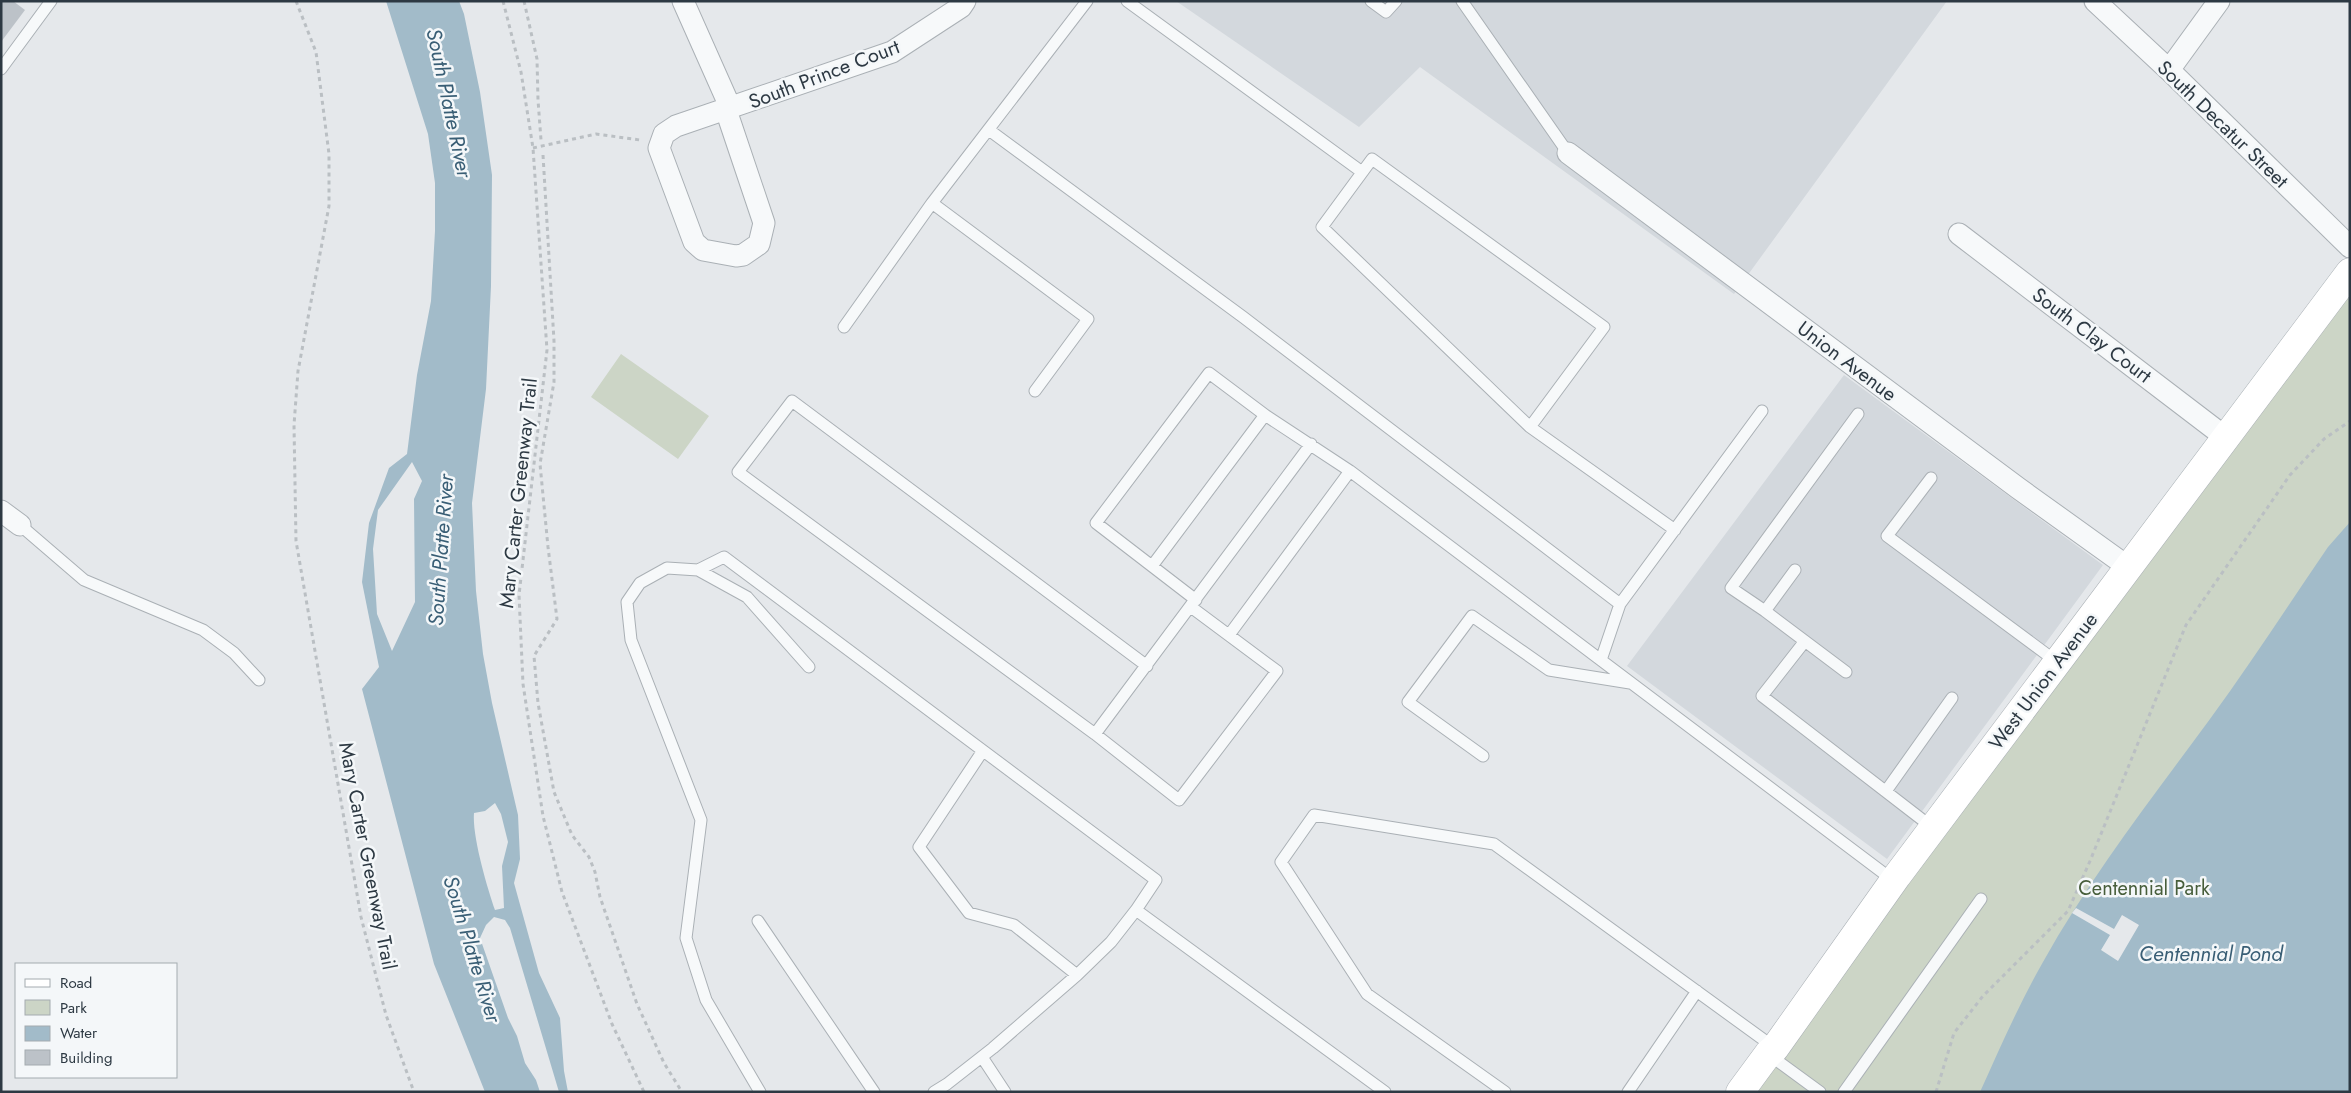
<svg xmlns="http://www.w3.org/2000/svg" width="2351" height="1093" viewBox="0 0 2351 1093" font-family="Jost,sans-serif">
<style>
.built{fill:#d3d8dd}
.green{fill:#ccd5c6}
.water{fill:#a2bbc9;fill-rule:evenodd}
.pier{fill:#e5e8eb}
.building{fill:#bcc2c8}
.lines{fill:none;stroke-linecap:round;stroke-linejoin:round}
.lane-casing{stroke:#aab0b5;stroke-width:13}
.street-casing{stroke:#aab0b5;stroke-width:23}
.secondary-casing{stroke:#aab0b5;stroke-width:29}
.path{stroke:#babfc3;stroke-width:3;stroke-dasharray:4 4;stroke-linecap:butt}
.lane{stroke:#f7f9fa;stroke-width:11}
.street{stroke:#f7f9fa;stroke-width:21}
.secondary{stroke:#fff;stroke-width:28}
.labels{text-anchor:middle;stroke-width:5;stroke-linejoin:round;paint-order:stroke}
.street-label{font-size:20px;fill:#2d3943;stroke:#f4f7f9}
.park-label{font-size:20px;fill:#475e3b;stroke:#f4f7f9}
.water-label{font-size:21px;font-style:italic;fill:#395e75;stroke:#f4f7f9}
</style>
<rect width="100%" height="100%" fill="#e5e8eb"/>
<path class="built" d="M1176,1H1947L1734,294L1420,67L1359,127Z
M1844,375L2103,565L1887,859L1627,666Z"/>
<path class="green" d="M2350,272V1092H1742Z
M621,354L709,416L678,459L591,397Z"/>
<path class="water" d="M386,1H459L464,14L480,92L492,175L491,286L486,389L472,503L476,591L483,654L492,703L518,815L520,859L514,883L539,973L560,1018L564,1071L568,1092H559L510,928L505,920L494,917L486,925L480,938L508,1018L517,1036L525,1063L536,1080L540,1092H485L434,964L362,689L379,667L362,582L369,523L389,468L407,454L417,375L431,301L435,231V183L428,134ZM412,462L422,481L414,499L415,602L392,651L377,614L373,549L378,510ZM495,803L501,814L508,842L502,866L504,908L495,910C487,887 472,836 474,813L485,811Z
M2350,522V1092H1980C2000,1048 2019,1004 2043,962C2091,876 2152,798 2210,719C2251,663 2289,604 2328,547Z"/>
<path class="pier" d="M2076,908L2114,929L2122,915L2139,925L2118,961L2101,950L2110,935L2072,913Z"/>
<path class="building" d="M1,1H13L25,10L1,42Z"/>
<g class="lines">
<g class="lane-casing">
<path id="lane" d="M1127,1L1362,172
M1371,1L1386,12L1396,1
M1462,1L1568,153
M1,69L51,1
M989,130L1243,317L1620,604
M932,203L1088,319L1035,391
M844,327L932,203L1087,1
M1265,415L1350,471
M1530,427L1604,327L1372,159L1322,227L1530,427L1675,530
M1931,478L1887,536L2057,662
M20,525L84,580L203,630L234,653L259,680
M1152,566L1265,415L1209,373L1096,523L1196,600
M698,570L724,557L1156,880L1136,910
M1795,570L1765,611L1846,672
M1765,611L1731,588L1858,414
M1229,635L1350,471L1894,881
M1805,641L1762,696L1933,828
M1601,660L1620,604L1762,411
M1147,666L792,401L738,472L1095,734L1179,800L1277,671L1191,607
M1095,734L1311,444
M982,752L919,847L969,913L1014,925L1077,975
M1483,756L1408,702L1472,616L1549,670L1630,683
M1886,791L1952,698
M758,921L874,1092
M1768,1054L1820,1092
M982,1057L1005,1092
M760,1092L706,1000L686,938L701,820L631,640L627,602L640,583L667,568L698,570L747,597L809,667
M934,1092L947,1084L993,1048L1077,975L1111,942L1136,910L1385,1092
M1505,1092L1367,994L1281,862L1314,815L1494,844L1775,1048
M1628,1092L1697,991
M1844,1092L1981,899"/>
</g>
<g class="street-casing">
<path id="street" d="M683,1L731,109
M2095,1L2169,70L2350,247
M2169,70L2219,1
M726,110L764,223L759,244L743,255L736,256L703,250L694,242L659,148L664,134L676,126L892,52L961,7L965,1
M1568,153L2018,488L2128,567
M1959,234L2225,437
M1,511L20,525"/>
</g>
<g class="secondary-casing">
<path id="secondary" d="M1740,1092L1768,1054L1775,1048L1897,876L2350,272"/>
</g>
<path class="path" d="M296,1L316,52L329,154V206L298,371L294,425L296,541L361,917L386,1015L414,1092
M503,1L521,72L533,148L547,350L519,595L523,684L543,816L562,892L612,1024L644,1092
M524,1L537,59L538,100L541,140
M533,148L596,134L640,140
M543,155L554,341V382L540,464L548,547L557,619L534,656L538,703L554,792L572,835L589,857L595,872L600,897L637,1004L664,1063L682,1092
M1936,1092L1954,1033L1983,996L2068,911L2090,861L2186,625L2290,475L2324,439L2350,421"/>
<use href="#lane" class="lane"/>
<use href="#street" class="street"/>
<use href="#secondary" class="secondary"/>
</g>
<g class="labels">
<g class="street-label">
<text transform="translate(824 74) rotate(-21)" y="7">South Prince Court</text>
<text transform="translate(2223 124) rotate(44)" y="7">South Decatur Street</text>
<text transform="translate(2092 335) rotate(37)" y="7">South Clay Court</text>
<text transform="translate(1847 361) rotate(37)" y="7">Union Avenue</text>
<text transform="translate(518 493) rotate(-84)" y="7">Mary Carter Greenway Trail</text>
<text transform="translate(2043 681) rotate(-53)" y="7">West Union Avenue</text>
<text transform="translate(368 856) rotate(79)" y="7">Mary Carter Greenway Trail</text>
</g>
<g class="park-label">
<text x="2144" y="895">Centennial Park</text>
</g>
<g class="water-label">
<text transform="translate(449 103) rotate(78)" y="7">South Platte River</text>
<text transform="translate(441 550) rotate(-86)" y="7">South Platte River</text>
<text transform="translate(472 949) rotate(73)" y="7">South Platte River</text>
<text x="2211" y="961">Centennial Pond</text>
</g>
</g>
<rect width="2351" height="1093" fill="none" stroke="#2d3943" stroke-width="5"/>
<rect x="15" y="963" width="162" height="115" fill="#f4f7f9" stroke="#a4abb0"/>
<rect x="25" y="979" width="25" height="8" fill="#ffffff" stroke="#a4abb0"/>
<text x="60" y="988" font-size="15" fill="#2d3943">Road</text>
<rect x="25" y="1000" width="25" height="15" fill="#ccd5c6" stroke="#a4abb0"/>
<text x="60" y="1013" font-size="15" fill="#2d3943">Park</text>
<rect x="25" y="1026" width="25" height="15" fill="#a2bbc9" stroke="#a4abb0"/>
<text x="60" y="1038" font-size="15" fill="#2d3943">Water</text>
<rect x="25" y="1050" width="25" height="15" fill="#bcc2c8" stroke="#a4abb0"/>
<text x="60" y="1063" font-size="15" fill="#2d3943">Building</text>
</svg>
